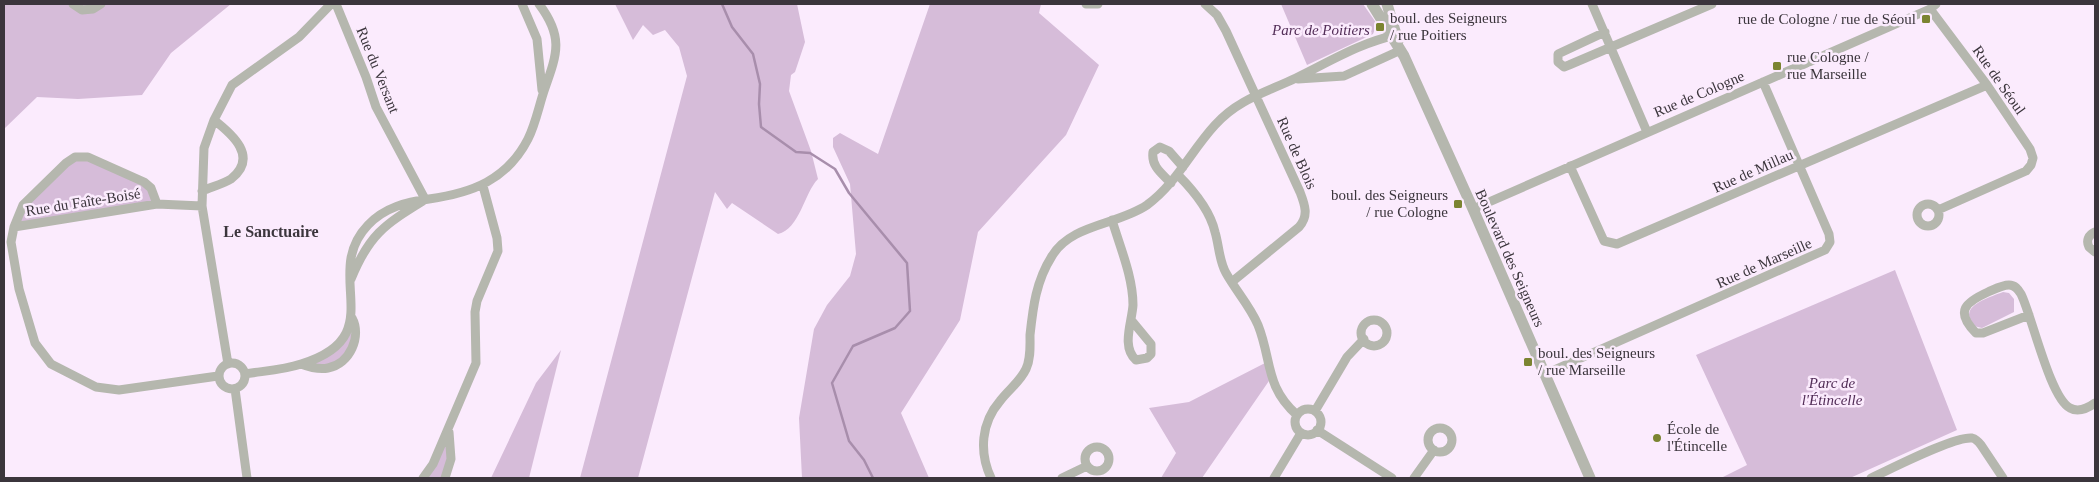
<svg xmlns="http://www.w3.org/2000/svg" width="2099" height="482" viewBox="0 0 2099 482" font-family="Georgia,serif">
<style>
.green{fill:#d6bcd9}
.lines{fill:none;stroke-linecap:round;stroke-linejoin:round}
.stream{stroke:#a88eac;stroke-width:2.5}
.minor{stroke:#b5b7ae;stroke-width:9}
.tertiary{stroke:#b5b7ae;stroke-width:11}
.poi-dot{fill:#7b8431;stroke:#fbebfd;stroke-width:2}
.labels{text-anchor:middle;stroke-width:5;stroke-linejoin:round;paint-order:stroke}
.poi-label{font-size:15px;fill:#3b353c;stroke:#fbebfd;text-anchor:start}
.park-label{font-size:15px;font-style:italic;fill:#522d57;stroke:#fbebfd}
.street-label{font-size:15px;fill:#3b353c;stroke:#fbebfd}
.neighbourhood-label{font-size:16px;font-weight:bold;fill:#3b353c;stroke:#fbebfd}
</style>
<rect width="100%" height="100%" fill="#fbebfd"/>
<path class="green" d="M4,4H231L171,53L142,95L78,99L37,97L4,129Z
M615,4H797L805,42L795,72L791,75L789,91L811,151L818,179C804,193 800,229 778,234L732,203L727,209L715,192L638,478H580L687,76L679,47L665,30L653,35L643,25L633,40Z
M930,4H1041L1039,13L1099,65L1066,135L978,232L960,320L901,413L929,478H802L799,418L814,329L827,305L850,276L856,254L850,184L833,147V138L840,133L878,154Z
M1281,4H1363L1377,24L1373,34L1307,65Z
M88,157L144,182L157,204L14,227L23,205L66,163Z
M1895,270L1957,430L1850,478H1721L1747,465L1696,355Z
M2003,292L2009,293L2014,299V312L1982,328L1974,326C1957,306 1988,298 2003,292Z
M352,318L351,350L328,368L301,364L334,348Z
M561,350L529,478H491L536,383Z
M1267,362L1271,378L1202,478H1161L1176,453L1149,408L1189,402Z
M449,429L451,459L445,478H423Z"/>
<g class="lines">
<path class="stream" d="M722,4L732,27L753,54L760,84L759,104L761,127L796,152L810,153L835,169L849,193L907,263L910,311L895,328L853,346L832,383L849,441L864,460L873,478"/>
<path class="minor" d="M73,4L82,10L93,9L101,4
M336,4L366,77L376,107L425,199
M522,4L537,39L542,90
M1086,4H1098
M1205,4L1217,15L1226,31L1300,192C1305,205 1309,216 1299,227L1233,281
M1592,4L1647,132
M1930,9L1987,85L2030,149L2033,158L2031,165L2026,171L1938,210
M1605,32L1558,54V62L1564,67L1569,65L1712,4
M1298,79L1344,76L1401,50
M1570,166L1604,241L1617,244L1987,85
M1178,175C1194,191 1210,210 1215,232C1219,245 1219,261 1226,273C1236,291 1250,306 1258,325C1272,360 1265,387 1297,415
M1171,183C1161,173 1151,166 1153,152L1160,147L1169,151L1183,167
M202,191C211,187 223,184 231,179C259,157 232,134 214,120
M1917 215a11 11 0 1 1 22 0a11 11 0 1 1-22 0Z
M202,206L157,204L14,227L11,242L19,289L35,343L51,364L96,387L119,390L218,376
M1473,209L1930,9L1936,4
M1112,220C1120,247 1133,277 1133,305C1132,322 1121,347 1136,360L1147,358L1151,354V344L1132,321
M14,227L23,205L66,163L75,157H88L144,182L151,188L157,204
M2095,232C2088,235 2086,241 2089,247L2095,252
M351,279C369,235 384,225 423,201
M2029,315L1983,333H1976C1954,311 1966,302 1988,292C1995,289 2002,285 2009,285C2015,285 2018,289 2021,294C2032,316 2050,398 2070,408C2079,413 2088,408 2095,403
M1361 333a13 13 0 1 1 26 0a13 13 0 1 1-26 0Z
M219 376a13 13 0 1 1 26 0a13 13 0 1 1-26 0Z
M228,364L202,206L204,148L214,120L232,85L299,37L331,4
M301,364C309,367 319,370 328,368C350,364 362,336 352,318
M245,374C263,371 283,370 301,364C393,336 320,275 368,225C385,207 407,202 429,199C472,193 507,180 528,139C536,123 539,105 545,88C558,52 563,36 539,4
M1545,374L1825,250L1830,242L1829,234L1763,82
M235,389L247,478
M1295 422a13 13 0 1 1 26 0a13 13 0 1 1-26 0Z
M1315,411L1347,357L1364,339
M1428 440a12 12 0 1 1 24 0a12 12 0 1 1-24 0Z
M1317,430L1392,478
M1085 459a12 12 0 1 1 24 0a12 12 0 1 1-24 0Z
M423,478L433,464L476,363L475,312L477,301L498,251L497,238L483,186
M445,478L451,459L449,432
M991,478C979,452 981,423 1000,401C1008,390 1020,382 1026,369C1031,358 1030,346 1030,335C1033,307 1036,281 1052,256C1071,224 1118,225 1147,205C1176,184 1191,151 1215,125C1238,99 1267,92 1296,78C1329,62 1361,42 1397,35
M1062,478L1087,466
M1274,478L1301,433
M1414,478L1434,450
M1871,478C1891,469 1954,436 1972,438C1976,439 1978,441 1981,445L2003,478"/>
<path class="tertiary" d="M1372,4L1404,56L1473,209L1590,478
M1387,4L1398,41"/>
</g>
<g class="poi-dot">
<rect x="1921" y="14" width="10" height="10" rx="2.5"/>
<rect x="1375" y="22" width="10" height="10" rx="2.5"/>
<rect x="1772" y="61" width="10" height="10" rx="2.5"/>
<rect x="1453" y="199" width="10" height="10" rx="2.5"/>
<rect x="1523" y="357" width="10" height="10" rx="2.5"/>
<circle cx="1657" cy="438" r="5"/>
</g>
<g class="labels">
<g class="poi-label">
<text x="1390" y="23">boul. des Seigneurs<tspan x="1390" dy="17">/ rue Poitiers</tspan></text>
<text x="1916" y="24" text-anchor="end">rue de Cologne / rue de Séoul</text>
<text x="1787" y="62">rue Cologne /<tspan x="1787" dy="17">rue Marseille</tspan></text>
<text x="1448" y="200" text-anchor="end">boul. des Seigneurs<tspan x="1448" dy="17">/ rue Cologne</tspan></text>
<text x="1538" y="358">boul. des Seigneurs<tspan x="1538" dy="17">/ rue Marseille</tspan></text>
<text x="1667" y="434">École de<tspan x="1667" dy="17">l'Étincelle</tspan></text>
</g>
<g class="park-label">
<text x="1321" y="35">Parc de Poitiers</text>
<text x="1832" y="388">Parc de<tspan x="1832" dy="17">l'Étincelle</tspan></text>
</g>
<g class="street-label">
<text transform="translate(378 70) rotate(68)" y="5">Rue du Versant</text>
<text transform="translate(1999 80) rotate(55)" y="5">Rue de Séoul</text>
<text transform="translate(1699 94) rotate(-23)" y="5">Rue de Cologne</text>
<text transform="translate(1297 153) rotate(66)" y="5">Rue de Blois</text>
<text transform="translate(1753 171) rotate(-24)" y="5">Rue de Millau</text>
<text transform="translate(83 202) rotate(-9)" y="5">Rue du Faîte-Boisé</text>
<text transform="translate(1510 258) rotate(66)" y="5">Boulevard des Seigneurs</text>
<text transform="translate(1764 263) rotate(-24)" y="5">Rue de Marseille</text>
</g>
<g class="neighbourhood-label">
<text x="271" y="237">Le Sanctuaire</text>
</g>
</g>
<rect width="2099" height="482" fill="none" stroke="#3b353c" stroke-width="10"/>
</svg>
